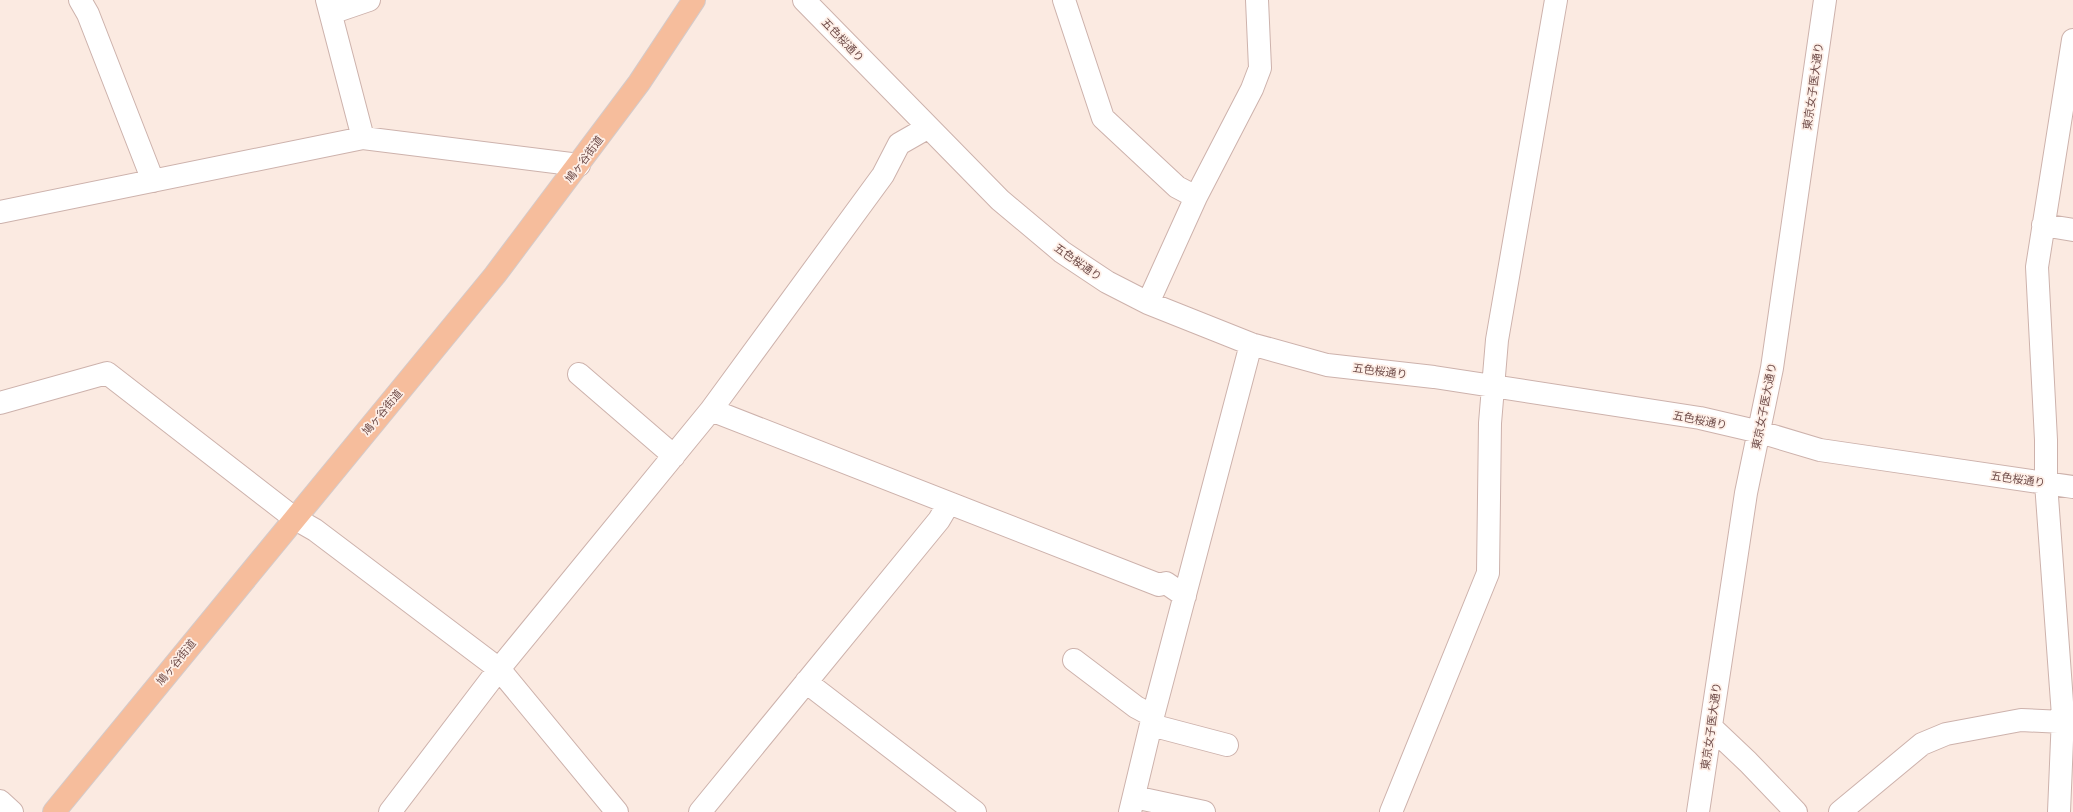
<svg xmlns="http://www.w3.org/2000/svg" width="2073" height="812" viewBox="0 0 2073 812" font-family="'Fira Sans','Noto Sans JP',sans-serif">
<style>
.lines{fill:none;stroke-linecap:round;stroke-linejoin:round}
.minor-casing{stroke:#cdb2ac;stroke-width:24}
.major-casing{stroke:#d4cac9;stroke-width:24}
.minor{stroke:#fff;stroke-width:22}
.major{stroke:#f6bd9c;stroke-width:22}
.labels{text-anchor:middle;stroke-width:3.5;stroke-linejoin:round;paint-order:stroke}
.street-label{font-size:11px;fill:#704d4a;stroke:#feefe7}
</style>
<rect width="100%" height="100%" fill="#fbeae1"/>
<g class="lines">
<g class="minor-casing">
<path id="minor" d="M80,0L88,14L153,181
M327,0L363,138
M804,0L1000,200L1062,252L1107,282L1148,303L1251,344L1327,365L1434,377L1700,418L1760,432L1820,450L2073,487
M1064,0L1103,118L1177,187L1196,197
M331,13L369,0
M0,212L363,138L579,165
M2043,225L2073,230
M1148,303L1196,197L1252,89L1260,68L1257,0
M579,374L674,456
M0,403L107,373L294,518L315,530L499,669L617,812
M711,410L1159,585L1166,583L1185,596
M1074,660L1136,707L1153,716
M806,682L975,812
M1151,725L1227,745
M1711,727L1748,762L1796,812
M1134,797L1204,812
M0,801L12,812
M390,812L499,669L711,410L883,175L899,144L927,128
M700,812L939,520L949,503
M1130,812L1153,716L1251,344
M1391,812L1488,573L1490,423L1497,340L1556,0
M1698,812L1746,493L1772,368L1825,0
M1840,812L1922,744L1946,734L2021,720L2063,722L2073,724
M2059,812L2063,716L2046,483V440L2037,267L2073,40"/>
</g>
<g class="major-casing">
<path id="major" d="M54,812L495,275L639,83L694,0"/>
</g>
<use href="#minor" class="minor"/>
<use href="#major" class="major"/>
</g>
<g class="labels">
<g class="street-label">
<text transform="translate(843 40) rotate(46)" y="4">五色桜通り</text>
<text transform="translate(1813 86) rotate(-82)" y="4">東京女子医大通り</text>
<text transform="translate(584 159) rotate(-53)" y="4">鳩ヶ谷街道</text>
<text transform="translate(1078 262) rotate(35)" y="4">五色桜通り</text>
<text transform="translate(1380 371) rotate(7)" y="4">五色桜通り</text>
<text transform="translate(1764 406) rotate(-79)" y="4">東京女子医大通り</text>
<text transform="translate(382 412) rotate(-50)" y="4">鳩ヶ谷街道</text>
<text transform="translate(1700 420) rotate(11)" y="4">五色桜通り</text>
<text transform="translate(2018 479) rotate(8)" y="4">五色桜通り</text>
<text transform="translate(176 662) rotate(-51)" y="4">鳩ヶ谷街道</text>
<text transform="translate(1711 726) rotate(-82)" y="4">東京女子医大通り</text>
</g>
</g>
</svg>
